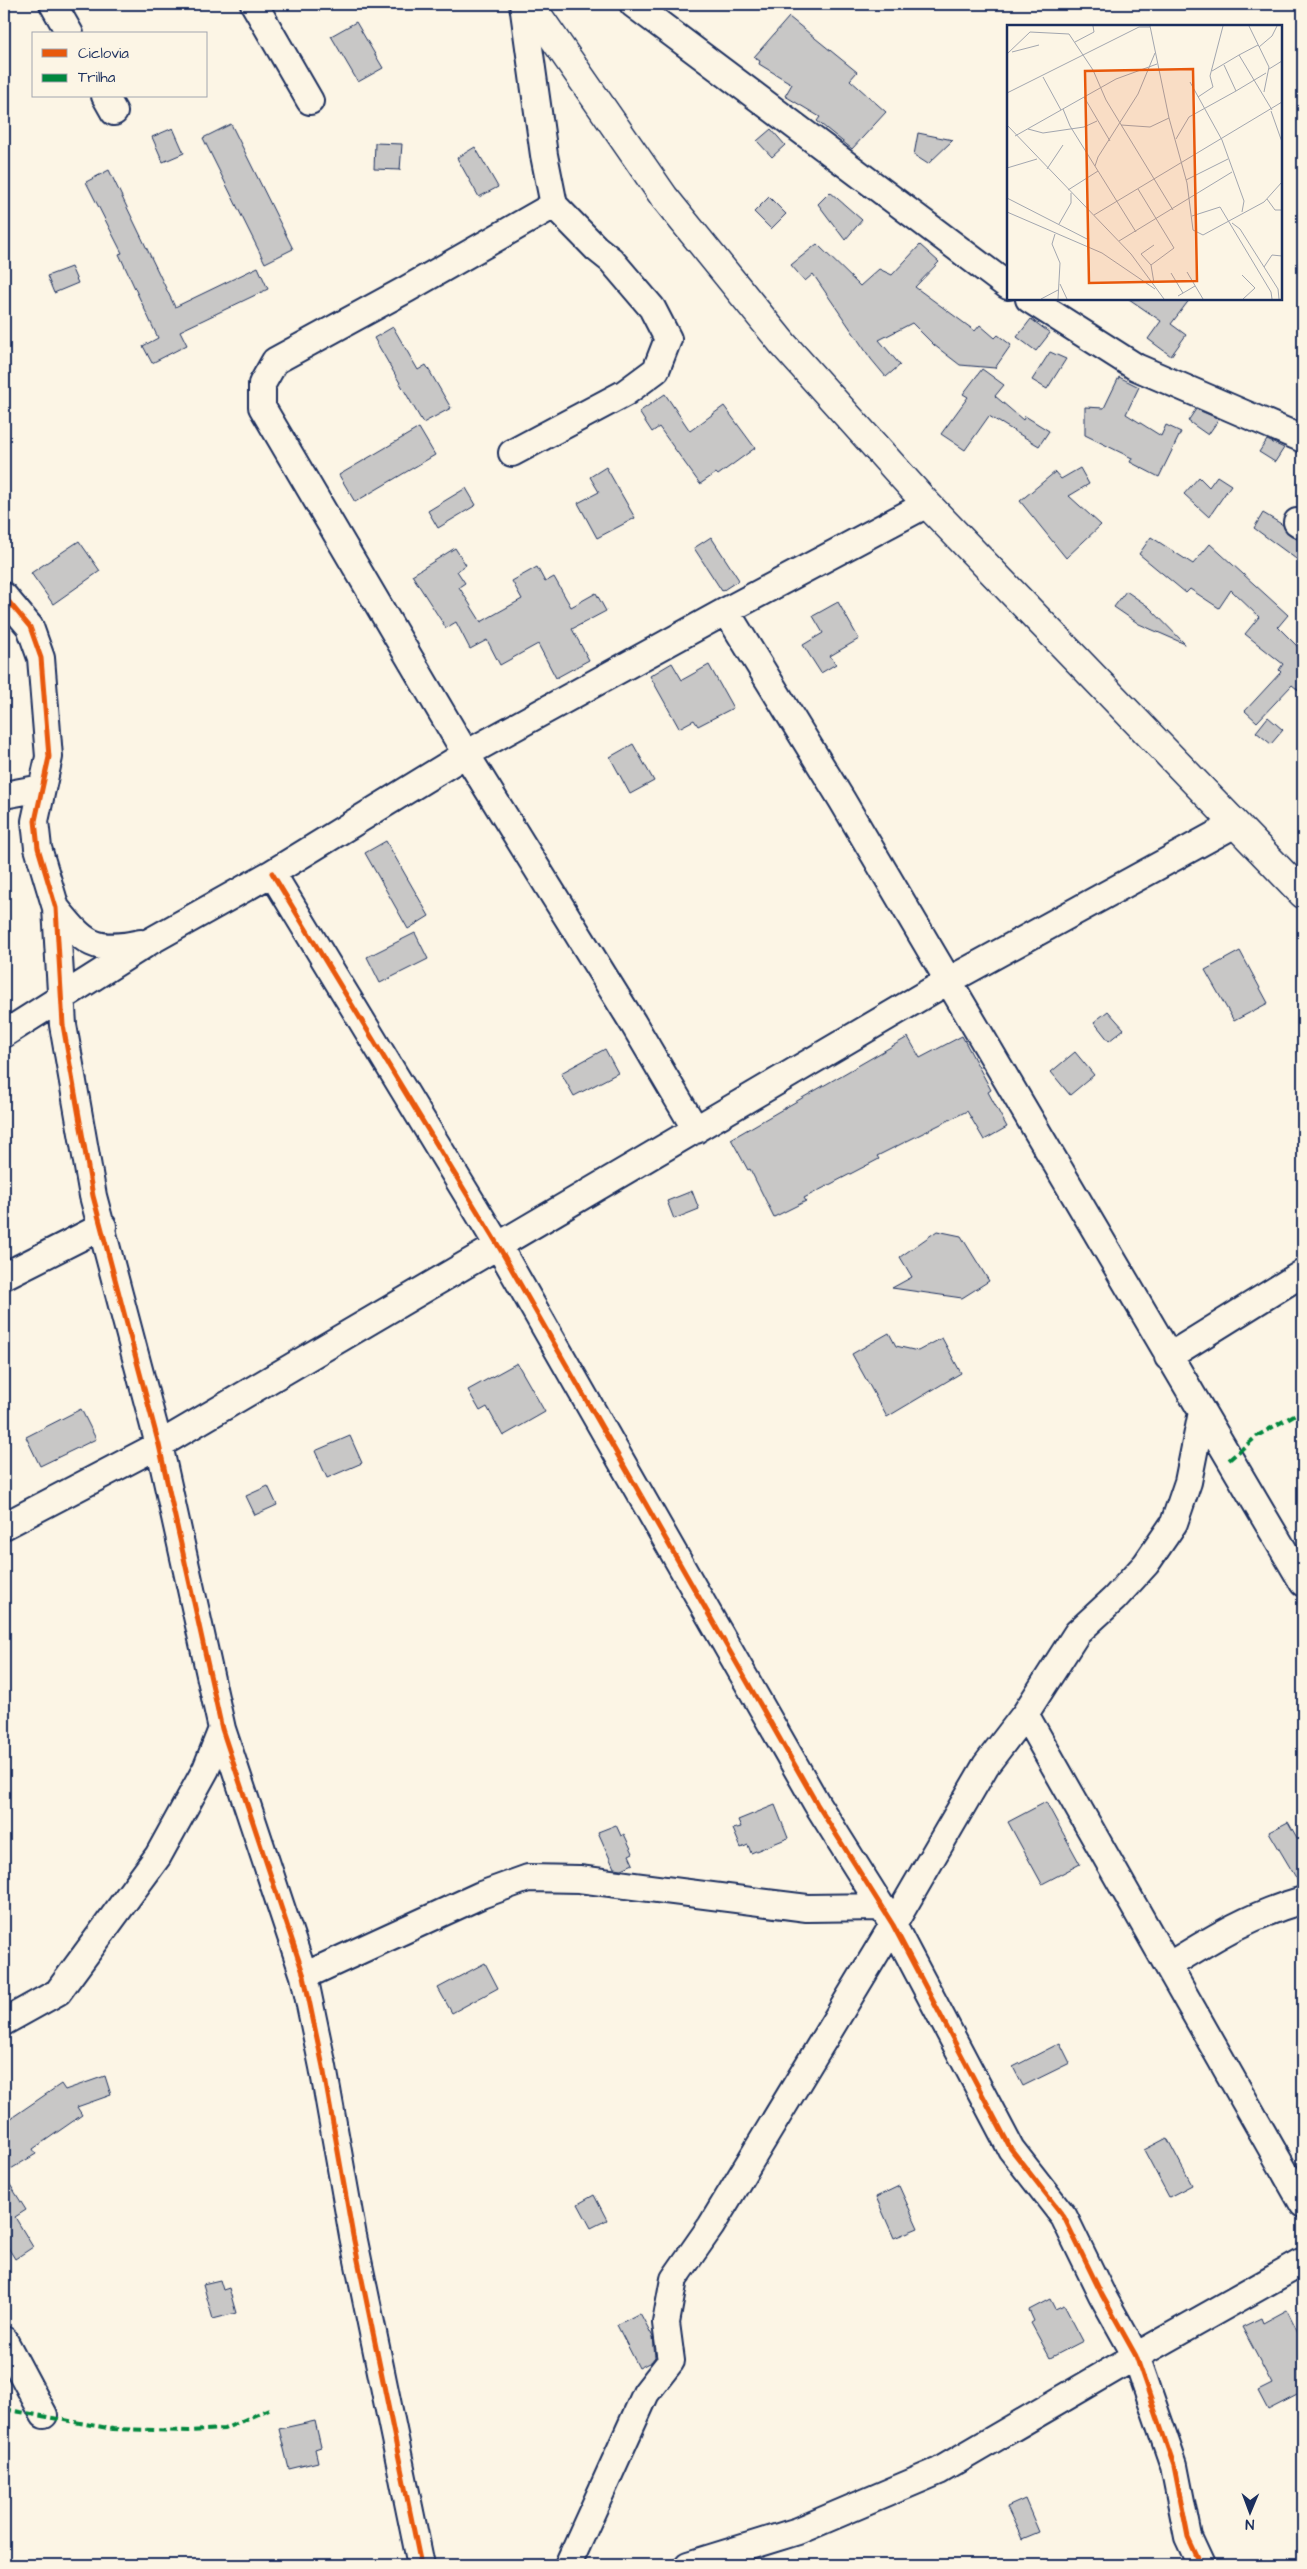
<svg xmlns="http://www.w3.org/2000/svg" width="1307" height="2569" viewBox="0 0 1307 2569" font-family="'Architects Daughter',sans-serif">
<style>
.building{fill:#c8c7c6;stroke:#1b2f5e}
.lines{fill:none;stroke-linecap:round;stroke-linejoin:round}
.street-casing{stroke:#1b2f5e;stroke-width:30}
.secondary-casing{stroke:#1b2f5e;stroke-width:31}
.street{stroke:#fcf5e5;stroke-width:26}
.secondary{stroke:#fcf5e5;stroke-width:28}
.quiet{stroke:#00873e;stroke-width:4;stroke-dasharray:8 4;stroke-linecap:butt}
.cycleway-casing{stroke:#fcf5e5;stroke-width:8}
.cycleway{stroke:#e8590c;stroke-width:5}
.inset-road{fill:none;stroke:#a2a6af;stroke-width:1}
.view{fill:#e8590c;fill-opacity:0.15;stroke:#e8590c;stroke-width:2.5}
.inset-edge{fill:none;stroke:#1b2f5e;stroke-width:2.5}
</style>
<rect width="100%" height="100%" fill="#fcf5e5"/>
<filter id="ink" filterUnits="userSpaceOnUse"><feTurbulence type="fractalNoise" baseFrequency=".02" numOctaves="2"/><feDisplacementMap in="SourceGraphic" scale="10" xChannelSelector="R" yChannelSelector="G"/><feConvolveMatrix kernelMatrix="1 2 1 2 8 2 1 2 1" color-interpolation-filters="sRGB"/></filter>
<g filter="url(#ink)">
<path class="building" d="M789,17L857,72L850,80L886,112L852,149L817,121L820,117L785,96L792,84L759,64L760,61L754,57Z
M356,22L383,68L358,82L331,36Z
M231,124L293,249L265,263L203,138Z
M173,128L184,153L163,162L152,137Z
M771,129L785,145L772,157L757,141Z
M918,133L953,140L928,164L914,155Z
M375,143L402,144L400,170L374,169Z
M475,147L498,187L479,197L457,158Z
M109,170L175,307L258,267L268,289L180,331L187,345L152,363L143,346L158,338L119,254L122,253L86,182Z
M830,192L862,220L845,240L818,204Z
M769,197L786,214L771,229L754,212Z
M817,244L860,286L879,269L892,275L920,245L939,262L915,287L975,331L980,325L995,338L998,335L1011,345L995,368L960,365L934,345L912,323L879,340L900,365L886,377L871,359L813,274L805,281L791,265Z
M71,267L78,283L54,293L47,276Z
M1129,299H1190L1171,324L1186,335L1171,356L1148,339L1161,321Z
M1031,319L1050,333L1036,351L1017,337Z
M393,327L418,370L426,365L451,408L423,423L374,338Z
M1050,352L1066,359L1047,389L1032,380Z
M982,369L1004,385L995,396L1023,420L1025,416L1049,431L1039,446L989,416L965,450L941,434L968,397L963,394Z
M1119,377L1139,387L1126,414L1161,436L1166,425L1181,432L1159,477L1130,462L1132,458L1085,435V407L1104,408Z
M665,394L690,431L724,406L755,448L718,475L716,473L700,484L659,427L652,432L639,412Z
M1196,409L1219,419L1208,435L1188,421Z
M419,428L435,455L355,502L339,475Z
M1267,440L1284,448L1275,462L1259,452Z
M606,467L635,518L597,538L578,503L599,492L590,477Z
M1080,468L1089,484L1069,496L1101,525L1066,558L1020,501L1055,472L1061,479Z
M1217,476L1231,485L1209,517L1184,494L1199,477L1209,487Z
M466,488L476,505L438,528L428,511Z
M1263,513L1283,525L1289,534L1303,541V564L1254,528Z
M711,537L739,580L722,591L694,548Z
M1151,537L1193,564L1210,544L1288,615L1278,627L1303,652V694L1292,685L1257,722L1245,711L1281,672L1279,670L1283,664L1245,634L1259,617L1231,590L1219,608L1190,589L1186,593L1139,554Z
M79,541L100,571L53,604L31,573Z
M455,548L466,565L457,571L465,583L459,587L481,622L522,599L512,581L537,567L545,582L554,577L571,607L596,593L606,611L572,629L589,660L556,678L538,644L500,665L487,640L470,649L456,622L446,628L412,575Z
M1126,591L1149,607L1185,644L1139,624L1114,607Z
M838,602L859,639L830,656L836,664L821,673L803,645L823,633L813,616Z
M672,663L682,680L709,665L733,708L698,726L694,720L679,728L650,676Z
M1268,717L1283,730L1271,744L1256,732Z
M633,744L654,781L630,794L610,757Z
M386,841L429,916L408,929L365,853Z
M415,933L428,959L380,983L367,957Z
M1240,951L1268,1003L1234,1021L1205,970Z
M1108,1011L1124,1029L1109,1041L1094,1022Z
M962,1036L991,1090L988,1092L1007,1127L984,1140L967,1111L877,1156L879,1159L804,1198L806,1201L774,1217L750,1169L748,1170L731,1139L908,1037L920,1058Z
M605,1049L618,1073L574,1096L561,1073Z
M1075,1052L1094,1075L1070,1095L1051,1072Z
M692,1191L699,1209L674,1219L667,1201Z
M937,1231L961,1236L989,1281L962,1298L892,1288L912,1277L900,1257Z
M889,1333L896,1346L918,1351L942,1338L961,1373L887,1417L852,1354Z
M517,1363L545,1412L503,1436L487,1407L480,1411L468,1390Z
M81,1409L96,1439L40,1466L26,1437Z
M350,1436L362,1463L327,1478L315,1451Z
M268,1486L277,1505L255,1515L246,1496Z
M1046,1802L1080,1864L1042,1884L1008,1822Z
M775,1805L788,1838L751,1853L748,1845L741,1848L733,1829L741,1827L738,1820Z
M1288,1822L1303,1848V1885L1301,1886L1269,1832Z
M616,1825L621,1836L624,1834L633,1853L629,1855L633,1864L622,1869L614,1868L598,1832Z
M485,1963L498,1988L452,2013L438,1988Z
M1060,2043L1070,2063L1023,2086L1013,2067Z
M105,2076L111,2095L77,2107L82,2115L33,2149L36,2154L4,2173V2123L61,2084L65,2090Z
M1167,2138L1192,2185L1169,2197L1144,2150Z
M4,2175L26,2210L15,2217L33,2247L15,2259L4,2241Z
M899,2186L918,2228L894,2238L876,2197Z
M594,2195L607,2220L591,2228L578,2204Z
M220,2280L223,2290L229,2288L236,2313L213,2319L203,2284Z
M1050,2299L1055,2309L1064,2305L1083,2341L1050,2358L1031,2323L1034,2321L1029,2310Z
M1287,2310L1303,2342V2392L1268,2410L1258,2391L1272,2384L1242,2327L1261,2318L1263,2323Z
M640,2313L653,2337L655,2357L651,2362L639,2368L617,2325Z
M315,2421L321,2447L315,2449L318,2462L289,2469L279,2429Z
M1025,2499L1039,2532L1022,2539L1007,2507Z"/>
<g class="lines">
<g class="street-casing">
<path id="street" d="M53,4L70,34
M254,4L310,101
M633,4L1008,286
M105,96L114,112
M554,205L407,289L275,361L262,384V407L466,754L633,1023L696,1130
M1029,299L1136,367L1303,439
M512,453L625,393L656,370L668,339L652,308L611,260L596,248L554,205L544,155L523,4
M1297,522L1303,526
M4,596L30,627L41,658L49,757L35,821L38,848L56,908L63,1025L93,1196L159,1445L222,1729L304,1976L323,2067L353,2236L421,2565
M726,611L842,800L1303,1583
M4,795L42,788
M272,873L499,1247L817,1804L893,1925L1011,2149L1064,2217L1102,2295L1136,2356L1174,2466L1188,2537L1201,2565
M56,908C85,944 94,953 141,943
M4,1034L149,942L272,873L466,754L726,611L927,504
M4,1276L103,1226
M1168,1357L1303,1273
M4,1526L159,1445L948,981L1235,824
M1025,1714L1303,2204
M1168,1966C1215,1937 1250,1915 1303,1900
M304,1976L481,1895L528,1878L579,1879L807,1908L882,1907
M4,2022L58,1992L158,1856L206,1769L222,1729
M4,2340L44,2415
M568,2565L646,2393L671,2361L666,2323L674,2279L711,2226L893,1925L986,1765L1025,1714L1077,1633L1114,1599L1146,1564L1174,1523L1188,1482L1202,1412
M688,2565L798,2531L939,2471L1136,2356L1303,2262"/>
</g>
<g class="secondary-casing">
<path id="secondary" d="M530,4L664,197L783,344L927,504L1303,894"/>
</g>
<use href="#street" class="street"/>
<use href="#secondary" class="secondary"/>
<path class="quiet" d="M1229,1460L1257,1436L1303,1410
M4,2409L113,2429L189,2431L224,2429L269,2409"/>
<g class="cycleway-casing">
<path id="cycleway" d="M4,596L30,627L41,658L49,757L35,821L38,848L56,908L63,1025L93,1196L159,1445L222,1729L304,1976L323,2067L353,2236L421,2565
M272,873L499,1247L817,1804L893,1925L1011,2149L1064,2217L1102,2295L1136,2356L1174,2466L1188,2537L1201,2565"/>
</g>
<use href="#cycleway" class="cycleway"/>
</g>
</g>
<g transform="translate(1007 25)">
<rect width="275" height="275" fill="#fcf5e5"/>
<path class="inset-road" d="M143,1L162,93L180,158L186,205L196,210L257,177L275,157M242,1L262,42L257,67M68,17L87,7L86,1M251,20L232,30L265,85M252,22L265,11L270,1M5,27L32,20M0,29L23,7L62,9L86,45L99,75L166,185M262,44L275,36M205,46L232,30M36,52L54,85M183,57L215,115L237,176L235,187M229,66L259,48M0,68L132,2H143M77,72L103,116M191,72L206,62L203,51L216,1M56,84L63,101L129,207M264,86L275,117M0,100L124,229L157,274M114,100L143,102L162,93M21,104L36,108L77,102L90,96M8,111L109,54L150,39M169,114L182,92L229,66L217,40M88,141L91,132L131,69L148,28M0,143L30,134M40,144L56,120M179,155L221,134M131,164L167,223L144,240M61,165L91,146M0,173L82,215M260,174L268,185H275M0,187L95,228L148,264M87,190L275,77M185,191L213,182L264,267L265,274M225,198L233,204L271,264L272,274M52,199L64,178V168M48,209L45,219L53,238L51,274M112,216L225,147M257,242L265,230L275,231M180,247L196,274M164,248L176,268M235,250L248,263L236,274M147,258L144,240L134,229L147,220M53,259L60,274M171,271L188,261M34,274L51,265"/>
<path class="view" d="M186,44L190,256L82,258L78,46Z"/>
<rect width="275" height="275" class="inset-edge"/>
</g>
<rect width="1307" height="2569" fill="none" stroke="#fcf5e5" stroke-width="20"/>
<rect x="10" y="10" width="1287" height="2549" fill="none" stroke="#1b2f5e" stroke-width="2" filter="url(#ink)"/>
<rect x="32" y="32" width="175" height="65" fill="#fcf5e5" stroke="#a2a6af"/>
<rect x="42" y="49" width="25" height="8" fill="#e8590c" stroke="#a2a6af"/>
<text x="78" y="58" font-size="15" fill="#1b2f5e">Ciclovia</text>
<rect x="42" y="74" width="25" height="8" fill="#00873e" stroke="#a2a6af"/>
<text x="78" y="82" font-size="15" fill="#1b2f5e">Trilha</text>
<g transform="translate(1250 2512) rotate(181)" stroke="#fcf5e5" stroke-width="4" paint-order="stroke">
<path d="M0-4L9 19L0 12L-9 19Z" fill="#1b2f5e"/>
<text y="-8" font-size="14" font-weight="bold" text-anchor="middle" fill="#1b2f5e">N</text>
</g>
</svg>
